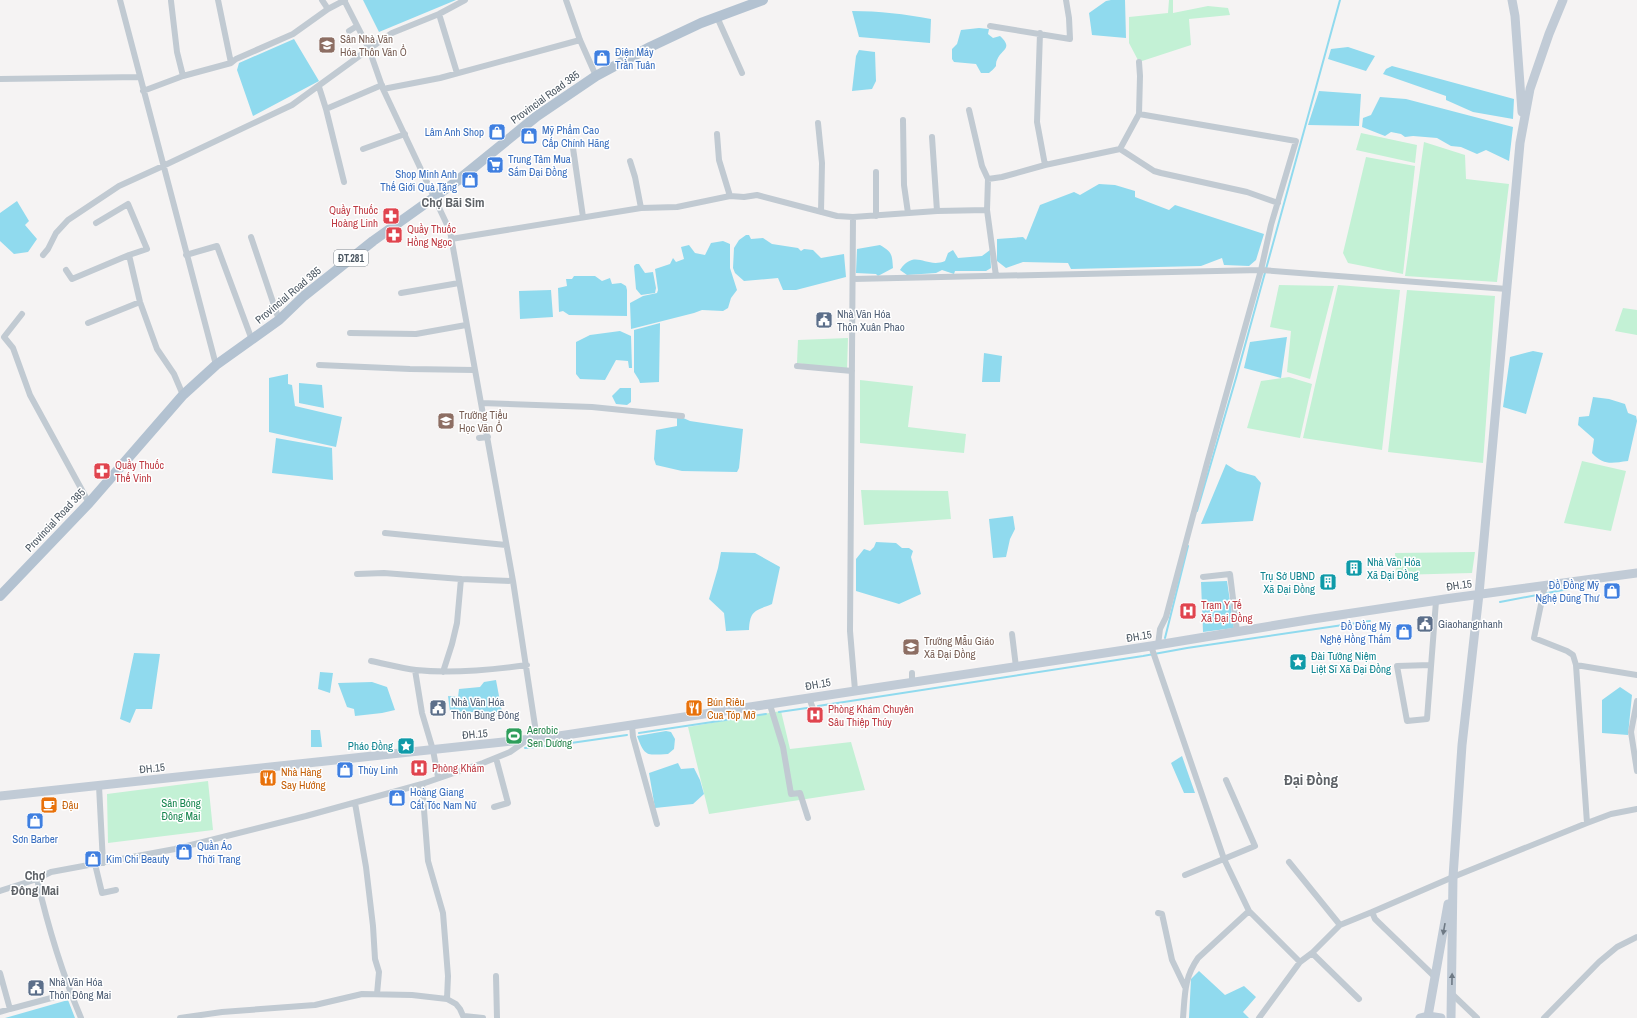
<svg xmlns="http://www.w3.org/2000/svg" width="1637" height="1018" viewBox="0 0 1637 1018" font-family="'Archivo Narrow',sans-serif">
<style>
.green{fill:#c3f1d5}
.water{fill:#90daee}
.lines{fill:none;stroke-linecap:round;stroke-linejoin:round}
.stream{stroke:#90daee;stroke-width:2}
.street{stroke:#c1cad2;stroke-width:6}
.secondary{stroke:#c1cbd6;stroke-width:9}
.primary{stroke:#b3c2d1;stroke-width:10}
.oneway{fill:#6e7984}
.labels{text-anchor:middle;stroke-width:3;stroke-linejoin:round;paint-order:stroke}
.shield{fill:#fff;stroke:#808990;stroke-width:1}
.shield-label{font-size:10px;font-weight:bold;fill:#4a5661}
.education-label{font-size:11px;fill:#785e54;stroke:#fff;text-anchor:start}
.shop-label{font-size:11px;fill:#366cbe;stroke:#fff;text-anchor:start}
.street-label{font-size:11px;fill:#4a5661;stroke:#fff}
.health-label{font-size:11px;fill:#be3a42;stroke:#fff;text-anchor:start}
.service-label{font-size:11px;fill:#4e5e75;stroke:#fff;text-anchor:start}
.culture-label{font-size:11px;fill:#0d838f;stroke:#fff;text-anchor:start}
.food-label{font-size:11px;fill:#c56008;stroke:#fff;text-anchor:start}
.leisure-label{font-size:11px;fill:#27864d;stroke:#fff;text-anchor:start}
.park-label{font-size:11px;fill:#17864f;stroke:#fff}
.quarter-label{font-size:13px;font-weight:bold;fill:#5f6368;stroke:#fff}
.district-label{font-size:15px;font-weight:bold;fill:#5f6368;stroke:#fff}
</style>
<rect width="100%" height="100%" fill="#f5f3f3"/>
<path class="green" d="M1169,0H1173V13L1208,6L1228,8L1230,15L1189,19L1191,45L1139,62L1129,43V17L1168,13Z
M1361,133L1417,145L1415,163L1356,150Z
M1424,142L1465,155L1466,179L1509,184L1497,282L1405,276Z
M1366,157L1415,166L1403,274L1348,263L1343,253Z
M1279,285L1334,286L1310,379L1287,372L1291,331L1270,327Z
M1338,285L1400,290L1382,450L1303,438Z
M1407,290L1495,296L1483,463L1388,452Z
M1623,308L1637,310V335L1615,331Z
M848,338L847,370L797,363L798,340Z
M1289,377L1312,384L1300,438L1247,428L1261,381Z
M860,380L913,386L908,427L966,434L964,453L860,443Z
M1582,461L1626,471L1611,531L1564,523Z
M861,490L948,491L951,519L864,525Z
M1475,552L1472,573L1396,575L1395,553Z
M781,711L790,749L851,742L865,790L709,814L688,727Z
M208,781L213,830L108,843L107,794Z"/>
<path class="water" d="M363,0H456L379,32Z
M1111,0H1125L1126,38L1092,35L1089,13L1106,1Z
M852,11C879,11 905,14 931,19L930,43L859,37Z
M979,28L989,29L988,34L993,38L1000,36C1014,49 1001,49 997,60C996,61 996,65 996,66C994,69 991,71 989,73H981L976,64L954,62L952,59V49L957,44L961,30Z
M294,39L319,81L253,116L237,70L239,63Z
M1348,47L1375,56L1366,71L1328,59L1331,49Z
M859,50L875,52L876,81L872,89L852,91L856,56Z
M1392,66L1514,99L1513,119L1473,112L1446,100V96L1383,74L1386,69Z
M1319,91L1361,94L1359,126L1308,125Z
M1380,97L1406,99L1513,127L1509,161L1486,150L1477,154L1461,147L1451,146L1437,138L1413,136L1405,137L1401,134L1391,132L1385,136L1362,127L1363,118L1371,115Z
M1099,184L1115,185L1135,191V197L1169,210L1175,205L1264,234L1256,260L1249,266L1224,265L1222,258L1201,266L1071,269L1068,263L1023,262L1006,268L997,261V239L1023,237L1026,240L1040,205L1074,192L1080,195Z
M17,201L29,221L25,225L37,239L28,252L14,254L0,241V213Z
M746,235H749L751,239L763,238L772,244L798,248L801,251L804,249L813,250L821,258L844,254L846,277L796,290H783L778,278L744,281L735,273L733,268L734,248L739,240Z
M723,241L730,244V268L737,290L731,298L728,308L723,311L702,310L694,313L631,329L630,303L643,296L657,293L658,290L655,269L670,264L673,258L676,262L684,259L681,247L689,245L695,253L705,255L711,243Z
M880,245C892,252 892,254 893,268L878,276L876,274L856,273L857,249Z
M953,250L958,258L982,256L990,250L991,268L986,271H955L954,274L942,270L936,273L907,275L900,270C915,248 926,269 945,261L948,253Z
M636,264H639L645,273L653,272L656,288L655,293L641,295L636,289L634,266Z
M574,276H595L602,281L610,278L612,284L621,283L626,286L627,290V316L569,315L563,311L559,312L558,288L567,286L566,279H572Z
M551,290L553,317L520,319L519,291Z
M660,323L659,382L640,383L639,380L634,372V330Z
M620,331L631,336L632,368H629L628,361L616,360L605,380L580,379L576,374V342L590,335Z
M1287,337L1281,378L1244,368L1250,342Z
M1533,351L1543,353L1526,414L1503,407L1510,357Z
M984,353L1002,356L1000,382H982Z
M288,374V384L292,385L295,406L342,417L336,447L269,432V378Z
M299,383L322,385L324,408L299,403Z
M620,388H631V402L627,405L616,404L612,396Z
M1593,397L1609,399L1625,404L1628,413L1636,416L1637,421L1628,461C1612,463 1604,466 1592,453L1594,439L1578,425L1579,417L1589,416Z
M681,417L690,421L743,429L739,468L737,472L682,471L656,465L654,459L656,430L677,426V418Z
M276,438L332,448L333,480L272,473Z
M1226,464L1237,471L1255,476L1261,483L1253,521L1201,524Z
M1013,516L1015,529L1010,539L1006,557L993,558L989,519Z
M876,542L896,543L902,548H909L913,551L911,557L921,594L899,604L856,591V559L864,549L870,551L874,547Z
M721,552L755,553L780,567L772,604C755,611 750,610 749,630L726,631L724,613L709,599L718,568Z
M1227,581L1234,628L1203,632L1201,582Z
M134,653L160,654L152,709H136L130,723L120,719Z
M320,672L333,673L330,693L318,689Z
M496,680L502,712H450L448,696L458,697L459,689L480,687L484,682Z
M372,682L387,687L395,710L382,713L355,716L354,709L347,707L338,683Z
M1620,687L1632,695L1628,735L1602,733V700Z
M311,730H320L322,747H311Z
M666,731L671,732L675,739L674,749L668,754C646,755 645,757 637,736Z
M1182,756L1195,793H1184L1171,763Z
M678,763L681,769L694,768L700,780L704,794L693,804L655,808L649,773Z
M1199,971L1225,995L1244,986L1256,997L1243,1012L1249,1018H1189L1191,979Z
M68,1000L75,1018H5Z"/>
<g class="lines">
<path class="stream" d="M1197,511L1236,378L1340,0
M1500,602L1568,589
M1165,638L1188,546
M818,706L1143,656L1187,648L1370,621
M779,712L807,708
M639,733L766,714
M525,748L557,745L627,735"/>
<path class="street" d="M120,0L216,365
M218,0L231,63
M322,0L328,9
M344,0L369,49L383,89L450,231L513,581L537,739
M566,0L580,40L596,76
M171,1L177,52L183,76
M439,14L457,73
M717,17L742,73
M990,26L1070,39L1069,18L1066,0
M349,31L357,26
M1040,33L1037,122L1045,165
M0,79L140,77
M319,87L326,109L344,182
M383,89L440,78L580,40
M143,91L183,76L231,63L236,59L293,34L328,9L345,0
M326,109L382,85
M969,110L982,166L988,179L987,210L996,276
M1139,114L1296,141L1271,225L1261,270L1207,463L1166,617L1160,629L1158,645
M903,120L904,185L908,213
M818,123L822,163L821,212
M717,134L719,160L730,196
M932,137L937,211
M573,148L583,217
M363,149L405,134
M1120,149L1139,114L1140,76L1139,62
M630,161L635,177L641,208
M876,172V216
M988,179L1002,177L1045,165L1120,149L1154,171L1161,173L1247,192L1278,203
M853,217L850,631L855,690
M96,223L128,204L147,249L129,255L140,302L157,349L174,374L183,395
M251,237L279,320
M451,239L641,208L677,207L730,196L744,197L757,195L837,216L853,217L937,211L987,210
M43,255L48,249L56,233L68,220L119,186L163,166L292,105L369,49L392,33L439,14L465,0
M186,255L217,246L252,340
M66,270L72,279L129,255
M853,279L1261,270L1507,289
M401,293L459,283
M22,314L4,337L13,348L30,395L89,503
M88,323L140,302
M350,333L416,334L466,325
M319,365L410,369L474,370
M797,366L852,371
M481,403L592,407L682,416
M479,438L488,437
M385,533L506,545
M357,574L384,573L461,579L513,581
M1203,577L1230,574L1237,631
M1545,585L1534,638L1567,651L1573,655L1576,665L1587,823
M1012,634L1016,667
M1151,646L1224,859L1249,911L1300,962
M371,661C386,664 401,668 416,670C452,674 491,670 527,665
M1431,665L1397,666L1407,721L1427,719L1436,601
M1576,665L1637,675
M415,670L422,713L433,750L438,777
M443,672L452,644L457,623L461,579
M912,673V683
M809,698L814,711
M1637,701L1631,732L1637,771
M770,705L783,747L791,794L800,793L808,818
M632,725L633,737L657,824
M422,784L428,861L443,913L448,976L447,999
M99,786L103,863
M355,803L366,867L373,926L375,959L379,972L377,994
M494,807L508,803L496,758
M1289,862L1340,925
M95,864L102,893L116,890
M1185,875L1255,846L1226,780
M37,879C48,927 62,973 81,1018
M0,891L37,879L51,872L175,849L306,816L422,784L483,763L510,752L527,740
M1158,913L1162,914L1172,960L1185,987
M1312,953L1359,999
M0,973L10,1009L70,993
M496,976L497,1018
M1435,977L1375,919L1372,912L1453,877L1587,823L1611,814L1637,809
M1452,994L1477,1018
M0,1012L10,1009
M464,1016L483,1018
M180,1018L222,1012L315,1005L362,994L412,995L447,999L456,1004L460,1009L464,1018
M1183,1018C1185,994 1184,978 1198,958L1249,911
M1259,1018L1300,962L1312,953L1340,925L1372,912
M1544,1018L1599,962L1617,947L1637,937"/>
<path class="secondary" d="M1512,0L1515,16L1522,112
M0,796L559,736L1151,646L1313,619L1445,599L1637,573
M1428,1016L1448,904
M1420,1018L1428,1016L1441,1018
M1451,1018L1453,877L1462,745L1479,594L1520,143L1530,89L1549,34L1563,0"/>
<path class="primary" d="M0,596L89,503L183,395L216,365L279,320L304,296L373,241L457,181L537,116L596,76L650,47L701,23L763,0"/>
</g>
<defs><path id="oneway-solid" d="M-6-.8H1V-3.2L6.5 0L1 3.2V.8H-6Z"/></defs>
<g class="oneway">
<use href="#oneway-solid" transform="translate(1444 929) rotate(100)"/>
<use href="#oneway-solid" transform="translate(1452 979) rotate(-89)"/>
</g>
<defs>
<g id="school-square" transform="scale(0.9)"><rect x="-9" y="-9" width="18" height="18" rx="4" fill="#8d6e63" stroke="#fff"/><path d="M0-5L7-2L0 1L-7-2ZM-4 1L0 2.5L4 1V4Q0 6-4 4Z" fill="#fff"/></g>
<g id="shop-square" transform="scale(0.9)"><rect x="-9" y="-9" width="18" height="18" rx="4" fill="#3f7fe0" stroke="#fff"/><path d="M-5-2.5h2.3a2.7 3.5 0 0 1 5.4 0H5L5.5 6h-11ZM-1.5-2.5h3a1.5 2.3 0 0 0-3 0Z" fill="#fff"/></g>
<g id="supermarket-square" transform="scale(0.9)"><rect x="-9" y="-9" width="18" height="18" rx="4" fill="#3f7fe0" stroke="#fff"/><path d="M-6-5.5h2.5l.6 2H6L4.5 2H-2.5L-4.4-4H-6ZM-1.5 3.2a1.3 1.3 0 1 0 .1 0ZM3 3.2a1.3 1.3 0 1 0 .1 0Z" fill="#fff"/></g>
<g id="pharmacy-square" transform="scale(0.9)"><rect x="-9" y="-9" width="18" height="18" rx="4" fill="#e0444e" stroke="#fff"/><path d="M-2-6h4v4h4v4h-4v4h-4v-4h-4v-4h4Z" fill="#fff"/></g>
<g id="civic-square" transform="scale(0.9)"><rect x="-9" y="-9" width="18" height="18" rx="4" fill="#5c6f8a" stroke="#fff"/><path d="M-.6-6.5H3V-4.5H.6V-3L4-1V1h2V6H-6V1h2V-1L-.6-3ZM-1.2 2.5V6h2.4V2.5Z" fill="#fff"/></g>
<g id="building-square" transform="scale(0.9)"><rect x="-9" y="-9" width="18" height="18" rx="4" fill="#0f9aa8" stroke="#fff"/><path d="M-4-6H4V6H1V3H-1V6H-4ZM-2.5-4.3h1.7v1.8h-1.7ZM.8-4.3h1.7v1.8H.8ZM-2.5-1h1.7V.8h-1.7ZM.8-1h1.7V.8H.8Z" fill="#fff"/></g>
<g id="hospital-square" transform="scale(0.9)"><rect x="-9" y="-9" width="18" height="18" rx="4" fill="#e0444e" stroke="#fff"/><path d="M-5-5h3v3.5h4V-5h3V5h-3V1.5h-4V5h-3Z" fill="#fff"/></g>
<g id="sight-square" transform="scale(0.9)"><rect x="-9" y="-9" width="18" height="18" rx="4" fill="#0f9aa8" stroke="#fff"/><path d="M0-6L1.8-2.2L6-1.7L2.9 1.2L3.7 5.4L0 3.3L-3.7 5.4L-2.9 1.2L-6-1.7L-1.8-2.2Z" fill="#fff"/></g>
<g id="restaurant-square" transform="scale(0.9)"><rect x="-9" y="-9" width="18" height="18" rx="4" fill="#e8710a" stroke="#fff"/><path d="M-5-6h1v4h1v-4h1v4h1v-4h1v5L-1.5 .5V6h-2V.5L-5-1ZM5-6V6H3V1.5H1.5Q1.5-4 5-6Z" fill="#fff"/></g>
<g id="stadium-square" transform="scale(0.9)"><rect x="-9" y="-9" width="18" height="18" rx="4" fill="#2e9e5b" stroke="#fff"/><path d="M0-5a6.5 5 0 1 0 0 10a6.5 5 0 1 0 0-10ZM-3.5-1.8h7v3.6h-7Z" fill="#fff"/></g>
<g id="cafe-square" transform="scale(0.9)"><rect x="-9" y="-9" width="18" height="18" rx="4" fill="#e8710a" stroke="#fff"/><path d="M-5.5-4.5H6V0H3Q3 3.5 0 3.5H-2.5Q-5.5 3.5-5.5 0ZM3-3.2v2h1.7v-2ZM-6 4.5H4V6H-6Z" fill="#fff"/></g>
</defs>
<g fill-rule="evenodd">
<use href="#school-square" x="327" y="45"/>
<use href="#shop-square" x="602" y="58"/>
<use href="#shop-square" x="497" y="132"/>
<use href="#shop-square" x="529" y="136"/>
<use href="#supermarket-square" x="495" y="165"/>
<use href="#shop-square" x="470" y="180"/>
<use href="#pharmacy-square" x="391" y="216"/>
<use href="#pharmacy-square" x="394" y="235"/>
<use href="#civic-square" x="824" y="320"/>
<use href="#school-square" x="446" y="421"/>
<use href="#pharmacy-square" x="102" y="471"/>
<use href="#building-square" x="1354" y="568"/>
<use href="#building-square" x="1328" y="582"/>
<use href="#shop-square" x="1612" y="591"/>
<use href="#hospital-square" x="1188" y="611"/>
<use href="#civic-square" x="1425" y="624"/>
<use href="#shop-square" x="1404" y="632"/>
<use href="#school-square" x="911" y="647"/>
<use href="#sight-square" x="1298" y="662"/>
<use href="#civic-square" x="438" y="708"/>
<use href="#restaurant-square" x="694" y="708"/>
<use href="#hospital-square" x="815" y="715"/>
<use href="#stadium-square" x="514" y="736"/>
<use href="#sight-square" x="406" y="746"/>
<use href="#hospital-square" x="419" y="768"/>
<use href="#shop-square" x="345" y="770"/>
<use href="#restaurant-square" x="268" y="778"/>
<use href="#shop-square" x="397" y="798"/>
<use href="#cafe-square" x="49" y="805"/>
<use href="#shop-square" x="35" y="821"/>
<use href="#shop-square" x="184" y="852"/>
<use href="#shop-square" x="93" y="859"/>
<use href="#civic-square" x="36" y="988"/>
</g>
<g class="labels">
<rect class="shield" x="334" y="250" width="34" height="16" rx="3"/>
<g class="shield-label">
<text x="351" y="262">ĐT.281</text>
</g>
<g class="education-label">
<text x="340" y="43">Sân Nhà Văn<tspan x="340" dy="13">Hóa Thôn Văn Ổ</tspan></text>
<text x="459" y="419">Trường Tiểu<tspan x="459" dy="13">Học Văn Ổ</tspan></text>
<text x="924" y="645">Trường Mẫu Giáo<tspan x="924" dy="13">Xã Đại Đồng</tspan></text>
</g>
<g class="shop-label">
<text x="615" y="56">Điện Máy<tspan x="615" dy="13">Trần Tuân</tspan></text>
<text x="542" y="134">Mỹ Phẩm Cao<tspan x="542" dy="13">Cấp Chính Hãng</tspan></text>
<text x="484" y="136" text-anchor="end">Lâm Anh Shop</text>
<text x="508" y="163">Trung Tâm Mua<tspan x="508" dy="13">Sắm Đại Đồng</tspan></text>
<text x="457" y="178" text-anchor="end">Shop Minh Anh<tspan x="457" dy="13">Thế Giới Quà Tặng</tspan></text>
<text x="1599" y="589" text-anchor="end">Đồ Đồng Mỹ<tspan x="1599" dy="13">Nghệ Dũng Thư</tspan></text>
<text x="1391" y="630" text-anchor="end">Đồ Đồng Mỹ<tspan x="1391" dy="13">Nghệ Hồng Thắm</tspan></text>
<text x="358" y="774">Thùy Linh</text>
<text x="410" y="796">Hoàng Giang<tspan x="410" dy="13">Cắt Tóc Nam Nữ</tspan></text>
<text x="35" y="843" text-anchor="middle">Sơn Barber</text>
<text x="197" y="850">Quần Áo<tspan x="197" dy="13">Thời Trang</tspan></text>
<text x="106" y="863">Kim Chi Beauty</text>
</g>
<g class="street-label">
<text transform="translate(545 97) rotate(-36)" y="4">Provincial Road 385</text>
<text transform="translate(288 295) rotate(-40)" y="4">Provincial Road 385</text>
<text transform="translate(55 520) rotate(-47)" y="4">Provincial Road 385</text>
<text transform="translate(1459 585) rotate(-8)" y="4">ĐH.15</text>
<text transform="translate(1139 636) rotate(-9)" y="4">ĐH.15</text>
<text transform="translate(818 684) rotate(-10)" y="4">ĐH.15</text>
<text transform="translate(475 734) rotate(-5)" y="4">ĐH.15</text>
<text transform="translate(152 768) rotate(-6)" y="4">ĐH.15</text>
</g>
<g class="health-label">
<text x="378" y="214" text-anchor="end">Quầy Thuốc<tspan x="378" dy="13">Hoàng Linh</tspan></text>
<text x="407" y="233">Quầy Thuốc<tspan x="407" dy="13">Hồng Ngọc</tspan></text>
<text x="115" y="469">Quầy Thuốc<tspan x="115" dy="13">Thế Vinh</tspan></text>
<text x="1201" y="609">Trạm Y Tế<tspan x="1201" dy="13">Xã Đại Đồng</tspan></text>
<text x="828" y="713">Phòng Khám Chuyên<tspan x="828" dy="13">Sâu Thiệp Thúy</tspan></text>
<text x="432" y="772">Phòng Khám</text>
</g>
<g class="service-label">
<text x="837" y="318">Nhà Văn Hóa<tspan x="837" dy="13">Thôn Xuân Phao</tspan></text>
<text x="1438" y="628">Giaohangnhanh</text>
<text x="451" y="706">Nhà Văn Hóa<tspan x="451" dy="13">Thôn Bùng Đông</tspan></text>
<text x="49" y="986">Nhà Văn Hóa<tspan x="49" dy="13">Thôn Đông Mai</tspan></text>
</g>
<g class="culture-label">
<text x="1367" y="566">Nhà Văn Hóa<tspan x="1367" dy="13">Xã Đại Đồng</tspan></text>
<text x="1315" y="580" text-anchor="end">Trụ Sở UBND<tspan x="1315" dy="13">Xã Đại Đồng</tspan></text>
<text x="1311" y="660">Đài Tưởng Niệm<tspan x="1311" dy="13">Liệt Sĩ Xã Đại Đồng</tspan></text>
<text x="393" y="750" text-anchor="end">Pháo Đồng</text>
</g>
<g class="food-label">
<text x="707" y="706">Bún Riêu<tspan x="707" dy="13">Cua Tóp Mỡ</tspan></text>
<text x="281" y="776">Nhà Hàng<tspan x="281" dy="13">Say Hướng</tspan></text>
<text x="62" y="809">Đậu</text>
</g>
<g class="leisure-label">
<text x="527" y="734">Aerobic<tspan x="527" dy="13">Sen Dương</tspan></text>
</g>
<g class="park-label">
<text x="181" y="807">Sân Bóng<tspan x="181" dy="13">Đông Mai</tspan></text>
</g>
<g class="quarter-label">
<text x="453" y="207">Chợ Bãi Sim</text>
<text x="35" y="880">Chợ<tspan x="35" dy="15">Đông Mai</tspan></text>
</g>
<g class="district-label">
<text x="1311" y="785">Đại Đồng</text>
</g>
</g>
</svg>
